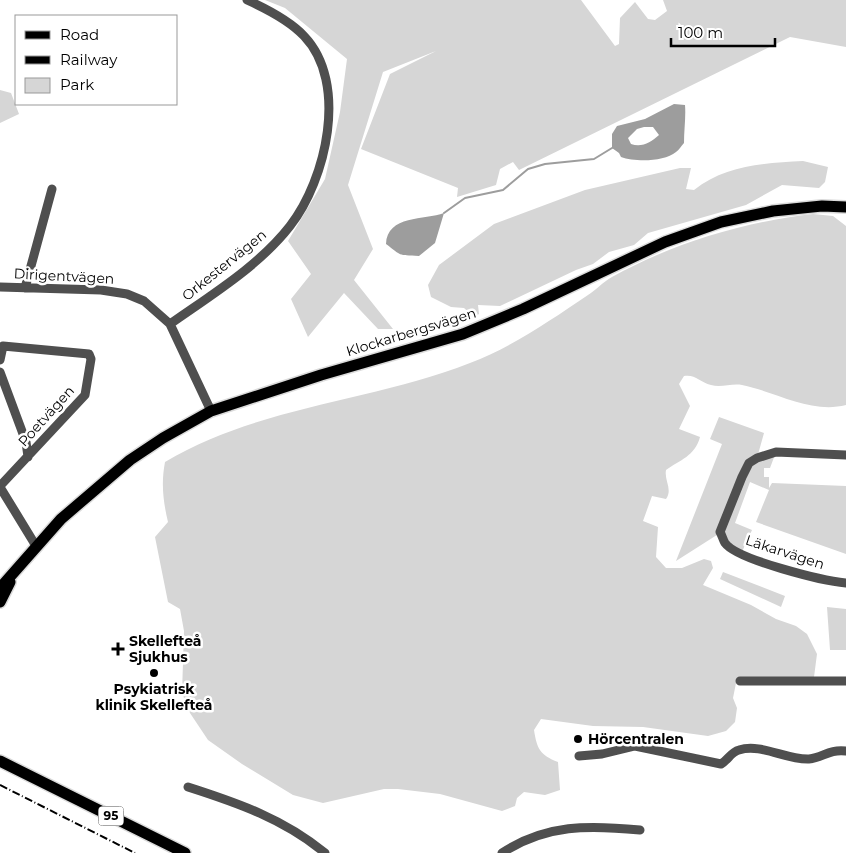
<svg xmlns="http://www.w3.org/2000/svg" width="846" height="853" viewBox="0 0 846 853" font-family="Montserrat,sans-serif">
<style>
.green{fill:#d6d6d6}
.water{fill:#9d9d9d;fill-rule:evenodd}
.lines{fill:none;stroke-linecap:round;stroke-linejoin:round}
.stream{stroke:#9d9d9d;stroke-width:2}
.major-casing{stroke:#dbdbdb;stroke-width:14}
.minor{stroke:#4f4f4f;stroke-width:9}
.major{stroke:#000;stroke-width:11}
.rail{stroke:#000;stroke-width:2;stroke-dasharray:8 2.5 1 2.5;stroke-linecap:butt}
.poi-dot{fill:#000;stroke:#fff;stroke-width:2}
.labels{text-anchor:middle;stroke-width:5;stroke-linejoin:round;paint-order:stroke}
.shield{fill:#fff;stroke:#4c4c4c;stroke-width:1}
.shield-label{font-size:12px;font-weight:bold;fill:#000}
.street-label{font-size:14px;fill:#000;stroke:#fff}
.poi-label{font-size:14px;font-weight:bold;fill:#000;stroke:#fff;text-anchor:start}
</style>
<rect width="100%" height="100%" fill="#fff"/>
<path class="green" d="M265,0H581L615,46L619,44L620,18L635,2L648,19L655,20L667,11L663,0H846V47L790,37L519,170L513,162L500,169L496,185L457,197L458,188L361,149L390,74L436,51L383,72L348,185L373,249L354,280L393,329H378L344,293L308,337L291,299L311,274L288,241L325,179L340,112L347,59L285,8Z
M0,90L11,93L19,114L0,123Z
M803,161L828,167L825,182L819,188L782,185L746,205L648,233L634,245L609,252L593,264L576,270L500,306L478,305L479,314L474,317L464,308L451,307L431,297L428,285L439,265L494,224L585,190L680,168H691L686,189L694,190C725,165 765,163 803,161Z
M813,214L833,216L846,226V405C811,414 776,392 742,385C732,383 721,388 711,385C700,382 695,374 684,376L679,384L690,406L679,429L700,437C695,456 680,460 666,470C664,481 673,489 666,499L652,496L643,521L658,527L656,557L666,568H682L704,559L711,561L713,568L703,585L751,605L776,619L796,626L807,634L817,654L814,677L737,678L733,698L737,708L735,722L726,731L708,736L643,727L593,726L541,719L534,730C537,749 540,755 558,762L560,790L545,795L524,792L517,798L515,806L502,811L440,794L398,789H384L323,803L293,795L242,764L208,740L190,713L182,693L184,631L180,609L168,602L155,537L168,522C163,501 161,483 165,462C259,406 370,402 470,363C512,347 551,320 588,295C596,290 603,282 612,277C673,243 744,222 813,214Z
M719,417L764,433L757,458L776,452L770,468H764V477H769V488L772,483L846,486V554L756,522L769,490L750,482L735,523L752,530L741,554L720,533L676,561L722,444L710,439Z
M723,572L785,596L781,607L720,579Z
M827,607L846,609V650H830Z"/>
<path class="water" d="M674,104L685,105C686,116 684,130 684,143C681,146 679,150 676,152C664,162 635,162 621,157L619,153L612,148V134L617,126L645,119ZM644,127H653L659,135C651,142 642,148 631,144L628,138L637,129Z
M444,213L435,243L419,256C397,255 402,256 386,244C387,215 425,220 444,213Z"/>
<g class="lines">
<path class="stream" d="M444,213L465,198L503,190L528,169L545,164L594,159L612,148"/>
<g class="major-casing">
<path id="major" d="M0,588L61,519L130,460L163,438L211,411L321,375L463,334L523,309L665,242L721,222L773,211L822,206L846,207
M0,602L10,582
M0,761L185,853"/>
</g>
<path class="minor" d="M0,287L101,290L127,294L144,301L170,324L211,411
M25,288L52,189
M170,324C211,295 259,266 290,226C326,180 349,83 304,36C289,20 267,9 247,0
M0,360L3,346L89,354L91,359L85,395L0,486
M0,372L26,442L28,457
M846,455L776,452L757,458L749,463L742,477L720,532C722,535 723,540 725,543C737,560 824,581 846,583
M0,487L36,546
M740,681H846
M579,756L602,754L635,746L721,764C728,760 731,752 739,750C761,743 786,760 809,759C823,758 828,749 846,751
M188,787C238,803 284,819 325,853
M502,853C546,824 589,825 640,830"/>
<use href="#major" class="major"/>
<path class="rail" d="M0,785L135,853"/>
</g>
<g class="poi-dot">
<path d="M115.5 641.5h5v5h5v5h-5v5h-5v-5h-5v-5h5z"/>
<circle cx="154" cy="673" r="5"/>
<circle cx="578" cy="739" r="5"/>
</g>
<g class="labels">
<rect class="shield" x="98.5" y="806.5" width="25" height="19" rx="4"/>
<g class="shield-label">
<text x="111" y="820">95</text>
</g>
<g class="street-label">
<text transform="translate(224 265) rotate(-39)" y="5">Orkestervägen</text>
<text transform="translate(64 276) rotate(3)" y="5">Dirigentvägen</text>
<text transform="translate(411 332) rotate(-17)" y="5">Klockarbergsvägen</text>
<text transform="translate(46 416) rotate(-48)" y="5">Poetvägen</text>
<text transform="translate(785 552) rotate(18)" y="5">Läkarvägen</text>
</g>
<g class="poi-label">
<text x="129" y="646">Skellefteå<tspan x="129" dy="16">Sjukhus</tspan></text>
<text x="154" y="694" text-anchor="middle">Psykiatrisk<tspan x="154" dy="16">klinik Skellefteå</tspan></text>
<text x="588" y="744">Hörcentralen</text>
</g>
</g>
<rect x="15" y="15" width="162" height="90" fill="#ffffff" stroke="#999999"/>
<rect x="25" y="31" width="25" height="8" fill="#000000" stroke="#999999"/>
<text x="60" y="40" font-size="15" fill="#000000">Road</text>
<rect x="25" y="56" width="25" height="8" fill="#000000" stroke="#999999"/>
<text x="60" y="65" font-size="15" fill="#000000">Railway</text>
<rect x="25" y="78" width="25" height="15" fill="#d6d6d6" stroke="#999999"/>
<text x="60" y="90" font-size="15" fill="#000000">Park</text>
<path d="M671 38v8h104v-8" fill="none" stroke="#000000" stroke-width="2.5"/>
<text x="678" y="38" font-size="15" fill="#000000" stroke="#ffffff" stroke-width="4" paint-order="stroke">100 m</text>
</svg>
